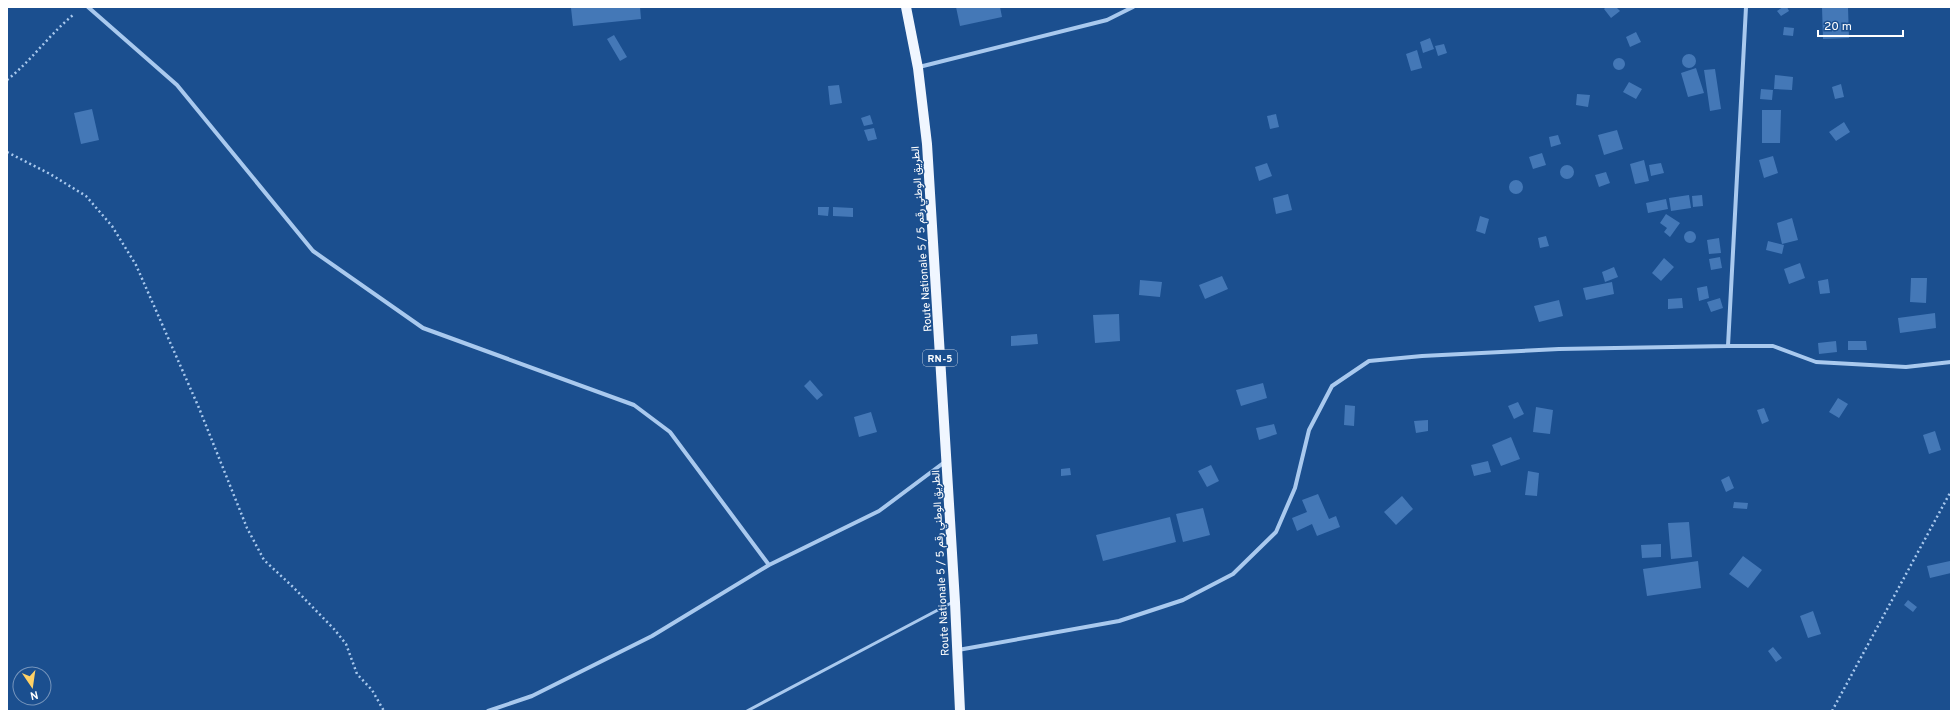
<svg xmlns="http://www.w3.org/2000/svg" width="1958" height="718" viewBox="0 0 1958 718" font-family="Overpass,Vazirmatn,sans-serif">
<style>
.building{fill:#4478b7}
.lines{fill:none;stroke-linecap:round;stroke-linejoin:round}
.path{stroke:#a9c9ee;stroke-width:2.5;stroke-dasharray:2 3;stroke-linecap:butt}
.lane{stroke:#a9c9ee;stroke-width:3}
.street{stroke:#a9c9ee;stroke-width:4}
.primary{stroke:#f0f6ff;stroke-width:10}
.labels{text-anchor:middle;stroke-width:3;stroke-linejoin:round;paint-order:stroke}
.shield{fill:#1b4f8f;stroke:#bbcadd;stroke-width:1}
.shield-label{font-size:10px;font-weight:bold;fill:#fff}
.street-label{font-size:11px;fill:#fff;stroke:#1b4f8f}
</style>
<rect width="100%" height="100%" fill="#1b4f8f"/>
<path class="building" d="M581,7H640L641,19L573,26L571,8Z
M956,7H1000L1002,17L960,26Z
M1606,7H1616L1620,11L1611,18L1604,9Z
M1783,7H1787L1789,11L1781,16L1777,11Z
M1822,7H1848L1849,38L1823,39Z
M1784,27L1794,28L1793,36L1783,35Z
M1636,32L1641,42L1630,47L1626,37Z
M614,35L627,57L620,61L607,39Z
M1430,38L1434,49L1423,53L1420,42Z
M1444,44L1447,53L1438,56L1435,46Z
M1417,50L1422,68L1411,71L1406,54Z
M1682 61a7 7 0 1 1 14 0a7 7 0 1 1-14 0Z
M1613 64a6 6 0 1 1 12 0a6 6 0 1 1-12 0Z
M1696,68L1704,93L1688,97L1681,73Z
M1715,69L1721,109L1710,111L1704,70Z
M1775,75L1793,77L1792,90L1774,89Z
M1629,82L1642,89L1636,99L1623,92Z
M1841,84L1844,97L1835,99L1832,87Z
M839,85L842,103L830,105L828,86Z
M1761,89L1773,90L1772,100L1760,99Z
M1577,94L1590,95L1588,107L1576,105Z
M92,109L99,140L81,144L74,113Z
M1762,110H1781L1780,143H1762Z
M1276,114L1279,127L1270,129L1267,116Z
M870,115L873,124L864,126L861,118Z
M1844,122L1850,132L1836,141L1829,132Z
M874,128L877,139L868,141L864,130Z
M1617,130L1623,149L1604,155L1598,135Z
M1558,135L1561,144L1551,147L1549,137Z
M1542,153L1546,165L1533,169L1529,157Z
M1773,156L1778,173L1764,178L1759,160Z
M1644,160L1649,181L1635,184L1630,164Z
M1267,163L1272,176L1259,181L1255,167Z
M1661,163L1664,173L1651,176L1649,165Z
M1560 172a7 7 0 1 1 14 0a7 7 0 1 1-14 0Z
M1606,172L1610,183L1599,187L1595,175Z
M1509 187a7 7 0 1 1 14 0a7 7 0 1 1-14 0Z
M1288,194L1292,210L1276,214L1273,198Z
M1689,195L1691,208L1671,211L1669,198Z
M1702,195L1703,206L1693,207L1692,196Z
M1666,199L1668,209L1648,213L1646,203Z
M818,207H829L828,216L818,215Z
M833,207L853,208V217L833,216Z
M1666,214L1680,223L1670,237L1664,232L1667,228L1660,223Z
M1480,216L1489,219L1485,234L1476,231Z
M1792,218L1798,240L1782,244L1777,223Z
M1684 237a6 6 0 1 1 12 0a6 6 0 1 1-12 0Z
M1546,236L1549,246L1540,248L1538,238Z
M1719,238L1721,253L1709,254L1707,240Z
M1768,241L1784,245L1782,254L1766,250Z
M1720,257L1722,268L1711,270L1709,259Z
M1664,258L1674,267L1661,281L1652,273Z
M1800,263L1805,278L1789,284L1784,269Z
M1614,267L1618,277L1605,282L1602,272Z
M1222,276L1228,289L1205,299L1199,285Z
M1911,278H1927L1926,303L1910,302Z
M1828,279L1830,293L1820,294L1818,281Z
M1140,280L1162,282L1160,297L1139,295Z
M1612,282L1614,294L1586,300L1583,288Z
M1707,286L1709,298L1699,301L1697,288Z
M1682,298L1683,308L1668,309V299Z
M1720,298L1723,308L1711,312L1707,302Z
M1559,300L1563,316L1539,322L1534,306Z
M1935,313L1936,328L1900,333L1898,318Z
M1119,314L1120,341L1095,343L1093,315Z
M1037,334L1038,344L1011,346V336Z
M1836,341L1837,352L1819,354L1818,343Z
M1848,341H1866L1867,350H1848Z
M810,380L823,395L817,400L804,386Z
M1263,383L1267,398L1241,406L1236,390Z
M1838,398L1848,404L1839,418L1829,412Z
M1518,402L1524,414L1514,419L1508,406Z
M1345,405L1355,406L1354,426L1344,425Z
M1536,407L1553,410L1550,434L1533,432Z
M1764,408L1769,421L1762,424L1757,410Z
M871,412L877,432L859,437L854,417Z
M1428,420V431L1416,433L1414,421Z
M1274,424L1277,434L1259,440L1256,428Z
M1935,431L1941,450L1929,454L1923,435Z
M1511,437L1520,459L1501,466L1492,445Z
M1488,461L1491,472L1474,476L1471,465Z
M1211,465L1219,481L1207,487L1198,471Z
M1070,468L1071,475L1061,476V469Z
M1528,471L1539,473L1537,496L1525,495Z
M1729,476L1734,488L1726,492L1721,480Z
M1318,494L1329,519L1336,516L1340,527L1317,536L1312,524L1297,531L1292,518L1307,512L1302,500Z
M1402,496L1413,509L1396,525L1384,512Z
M1734,502L1748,503L1747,509L1733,508Z
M1203,508L1210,535L1183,542L1176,514Z
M1170,517L1176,542L1103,561L1096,535Z
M1689,522L1692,557L1671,559L1668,523Z
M1661,544V557L1642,558L1641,545Z
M1743,556L1762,570L1748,588L1729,574Z
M1698,561L1701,588L1647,596L1643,569Z
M1950,561L1951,573L1930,578L1927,566Z
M1908,600L1917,607L1913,612L1904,605Z
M1813,611L1821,634L1808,638L1800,616Z
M1773,647L1782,658L1776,662L1768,651Z"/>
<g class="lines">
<path class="path" d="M7,80C32,60 49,35 73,15
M7,152L50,174L86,196L112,226L136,265L199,408L247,528L264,560L293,587L334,629L346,644L357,674L372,690L384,711
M1832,711L1951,491"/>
<path class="lane" d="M747,711L953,602"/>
<path class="street" d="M88,7L177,85L313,251L423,328L634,405L670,432L769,565
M919,67L1107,20L1133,7
M1728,346L1746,7
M958,650L1119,621L1183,600L1233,574L1276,532L1295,488L1309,430L1332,386L1369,361L1422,356L1559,349L1728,346H1773L1816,362L1906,367L1951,362
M488,711L532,696L652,636L769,565L879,511L946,461"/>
<path class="primary" d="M906,7L918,68L927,144L955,602L960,711"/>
</g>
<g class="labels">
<rect class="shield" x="923" y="350" width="34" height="16" rx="3"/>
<g class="shield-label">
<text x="940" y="362">RN-5</text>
</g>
<g class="street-label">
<text transform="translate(921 239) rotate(-94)" y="4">Route Nationale 5 / الطريق الوطني رقم 5</text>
<text transform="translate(940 563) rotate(-93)" y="4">Route Nationale 5 / الطريق الوطني رقم 5</text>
</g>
</g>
<rect width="1958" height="718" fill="none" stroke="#ffffff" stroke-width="16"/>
<g transform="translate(32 686) rotate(167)"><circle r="19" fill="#1b4f8f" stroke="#7695bc"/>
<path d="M0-3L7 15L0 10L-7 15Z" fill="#ffd166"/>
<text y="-6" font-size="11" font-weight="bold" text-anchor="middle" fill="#ffffff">N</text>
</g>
<path d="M1818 30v6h85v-6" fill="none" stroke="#ffffff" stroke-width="2"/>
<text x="1824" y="30" font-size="12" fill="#ffffff" stroke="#1b4f8f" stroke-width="3" paint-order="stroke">20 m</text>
</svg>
